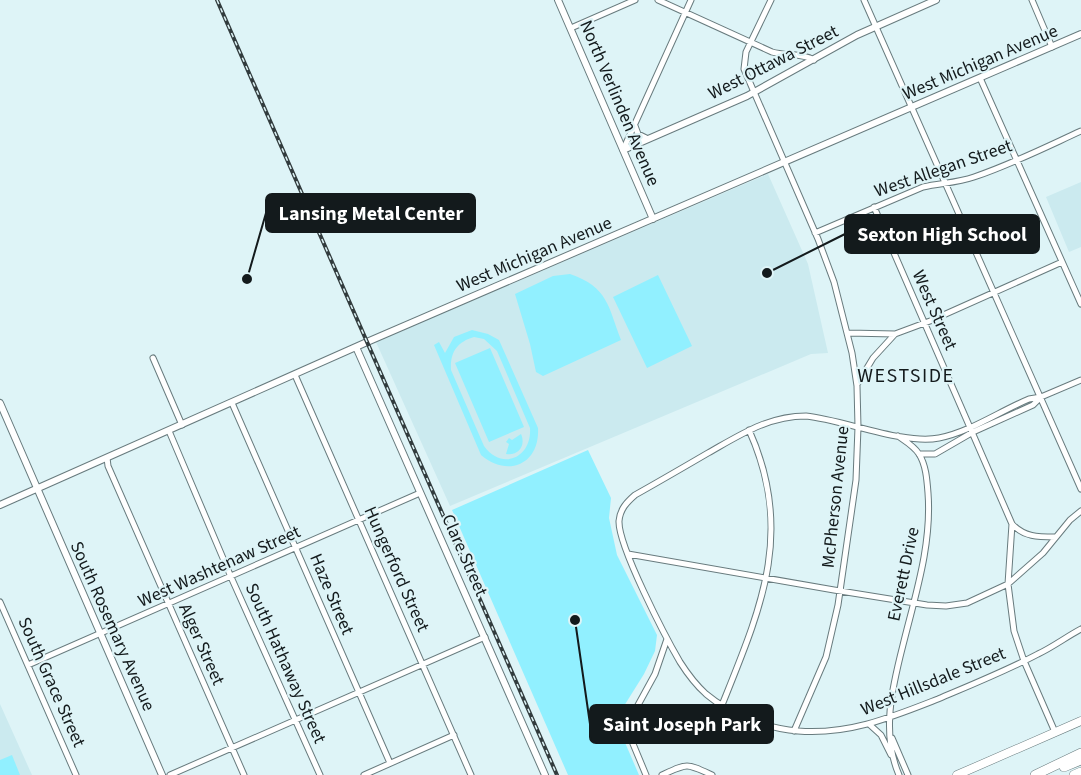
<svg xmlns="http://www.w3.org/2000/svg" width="1081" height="775" viewBox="0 0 1081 775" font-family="'Source Sans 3',sans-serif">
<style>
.built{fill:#cbeaef}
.green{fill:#91f0ff;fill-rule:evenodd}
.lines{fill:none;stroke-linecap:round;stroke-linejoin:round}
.minor-casing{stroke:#687b7e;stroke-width:7}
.tertiary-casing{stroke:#687b7e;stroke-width:8}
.secondary-casing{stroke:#687b7e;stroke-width:9}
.motorway-casing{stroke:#687b7e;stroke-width:10}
.minor{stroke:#fff;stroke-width:5}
.tertiary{stroke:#fff;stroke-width:6}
.secondary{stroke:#fff;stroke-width:8}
.motorway{stroke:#fff;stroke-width:9}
.rail-casing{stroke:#323c3e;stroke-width:4}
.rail{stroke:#def4f7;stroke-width:1.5;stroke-dasharray:4.5;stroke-linecap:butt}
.labels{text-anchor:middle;stroke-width:4.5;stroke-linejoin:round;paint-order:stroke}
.street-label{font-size:18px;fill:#131a1c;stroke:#def4f7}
.neighbourhood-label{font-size:20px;letter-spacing:1.5px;fill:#131a1c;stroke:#def4f7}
.leader{fill:none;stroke:#131a1c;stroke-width:2}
.callout-dot{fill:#131a1c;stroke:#def4f7;stroke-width:2}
.callout{fill:#131a1c;stroke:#131a1c;stroke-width:2}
.callout-label{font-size:20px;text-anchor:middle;font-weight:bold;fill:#fff}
</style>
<rect width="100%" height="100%" fill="#def4f7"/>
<path class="built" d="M768,174L808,264L828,353L811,354L450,506L376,342Z
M1081,182V247L1069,252L1046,197Z
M0,704L32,775H0Z"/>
<path class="green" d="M570,274C608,287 608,306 621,340L543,376L536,372L530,344L515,294L553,276Z
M658,275L692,346L647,368L613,297Z
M472,330L488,334L499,340L538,428C540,464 508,478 481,455L434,345L439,342L445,353L454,337ZM474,337L484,339L497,351L530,428C532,458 502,471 484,446L451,370C450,352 457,342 474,337Z
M490,348L524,427L489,442L455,363Z
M521,434C526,445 519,456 506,454L509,444L506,442L509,438L512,440Z
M588,450L611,498L609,518L617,555L657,635L655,651L644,674L619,714L617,724L639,775H568L452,510Z
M12,755L20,775H0V760Z"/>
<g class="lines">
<g class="minor-casing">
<path id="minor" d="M658,0L772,52C785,56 803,53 814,60
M771,0L746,52L744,69L818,239L834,282L852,353L857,386L858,427L856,480L838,605L826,657L794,731
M864,0L1081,489
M1032,0L1052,47
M571,28L635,0
M980,78L1081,304
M635,126L638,134L648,139
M623,150L691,0
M874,207L1012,524L1008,584L1014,631L1024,661L1055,732
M815,233L923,187C940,183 957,183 974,177C1010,165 1046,147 1081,131
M848,333L895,334
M153,358L182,425
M295,375L471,775
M1081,380L1041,397L1029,399C1000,411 970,432 939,438C904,445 844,420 806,416C768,416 740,435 708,453C684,467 660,481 635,495C627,502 620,509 619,521C618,546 666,638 680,662C687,673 696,685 706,694C731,715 765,728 798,731C849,735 892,717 938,699C971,685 1006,671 1038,654C1053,647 1066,637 1081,629
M858,383L873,358L895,334L930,321L1062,262
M232,403L390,763
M169,431L231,577L320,775
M898,436C905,441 914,446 919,454C926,465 927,480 928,493C932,545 915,596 903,645C892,688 881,733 899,775
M919,454H935L973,432L1033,405L1040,398
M107,458L108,466L244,775
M1012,524C1024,537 1038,537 1055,537
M628,554L834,590L927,605L946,606L967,603L1008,584L1043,553L1070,520L1081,511
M0,602L76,775
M28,665L420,493
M722,705C761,608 795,532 749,430
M870,725L881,735L891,755
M892,738L908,775
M170,775L485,637
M364,775L454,735
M646,775L626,727L655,674L667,639
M662,775C688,763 686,763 712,775"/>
</g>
<g class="tertiary-casing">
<path id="tertiary" d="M558,0L653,219
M623,150L747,96L857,35L936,0
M356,347L545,775
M0,403L162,775
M0,505L367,342L1081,34"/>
</g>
<g class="secondary-casing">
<path id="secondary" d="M957,775L1081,721"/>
</g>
<g class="motorway-casing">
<path id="motorway" d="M1064,767L1081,760
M1035,775L1081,753
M1074,775L1081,772"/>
</g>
<use href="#minor" class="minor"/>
<use href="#tertiary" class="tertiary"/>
<use href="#secondary" class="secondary"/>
<use href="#motorway" class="motorway"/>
<g class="rail-casing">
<path id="rail" d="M217,0L557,775"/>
</g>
<use href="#rail" class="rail"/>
</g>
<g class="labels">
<g class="street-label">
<text transform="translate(773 62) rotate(-27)" y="6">West Ottawa Street</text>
<text transform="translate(980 62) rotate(-23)" y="6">West Michigan Avenue</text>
<text transform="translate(620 103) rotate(67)" y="6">North Verlinden Avenue</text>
<text transform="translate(943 168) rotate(-19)" y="6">West Allegan Street</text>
<text transform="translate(534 254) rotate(-23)" y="6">West Michigan Avenue</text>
<text transform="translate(935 310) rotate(66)" y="6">West Street</text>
<text transform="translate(835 497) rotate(-84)" y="6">McPherson Avenue</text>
<text transform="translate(465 555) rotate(66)" y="6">Clare Street</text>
<text transform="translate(219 566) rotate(-24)" y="6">West Washtenaw Street</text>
<text transform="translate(397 569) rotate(66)" y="6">Hungerford Street</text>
<text transform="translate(903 574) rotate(-78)" y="6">Everett Drive</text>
<text transform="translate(332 594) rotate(67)" y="6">Haze Street</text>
<text transform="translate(113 626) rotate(66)" y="6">South Rosemary Avenue</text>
<text transform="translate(202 644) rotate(66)" y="6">Alger Street</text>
<text transform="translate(286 663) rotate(66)" y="6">South Hathaway Street</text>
<text transform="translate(933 681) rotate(-22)" y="6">West Hillsdale Street</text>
<text transform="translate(52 682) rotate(66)" y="6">South Grace Street</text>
</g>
<g class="neighbourhood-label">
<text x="906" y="382">WESTSIDE</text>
</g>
</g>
<path class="leader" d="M247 279L266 213M767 273L845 234M575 620L590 724"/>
<g class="callout-dot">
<circle cx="247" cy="279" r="6"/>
<circle cx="767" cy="273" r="6"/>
<circle cx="575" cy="620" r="6"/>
</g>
<g class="callout">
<rect x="266" y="194" width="209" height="38" rx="6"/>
<rect x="845" y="215" width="194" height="38" rx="6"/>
<rect x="590" y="705" width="183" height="38" rx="6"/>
</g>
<g class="callout-label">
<text x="371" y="220">Lansing Metal Center</text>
<text x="942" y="241">Sexton High School</text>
<text x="682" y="731">Saint Joseph Park</text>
</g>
</svg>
